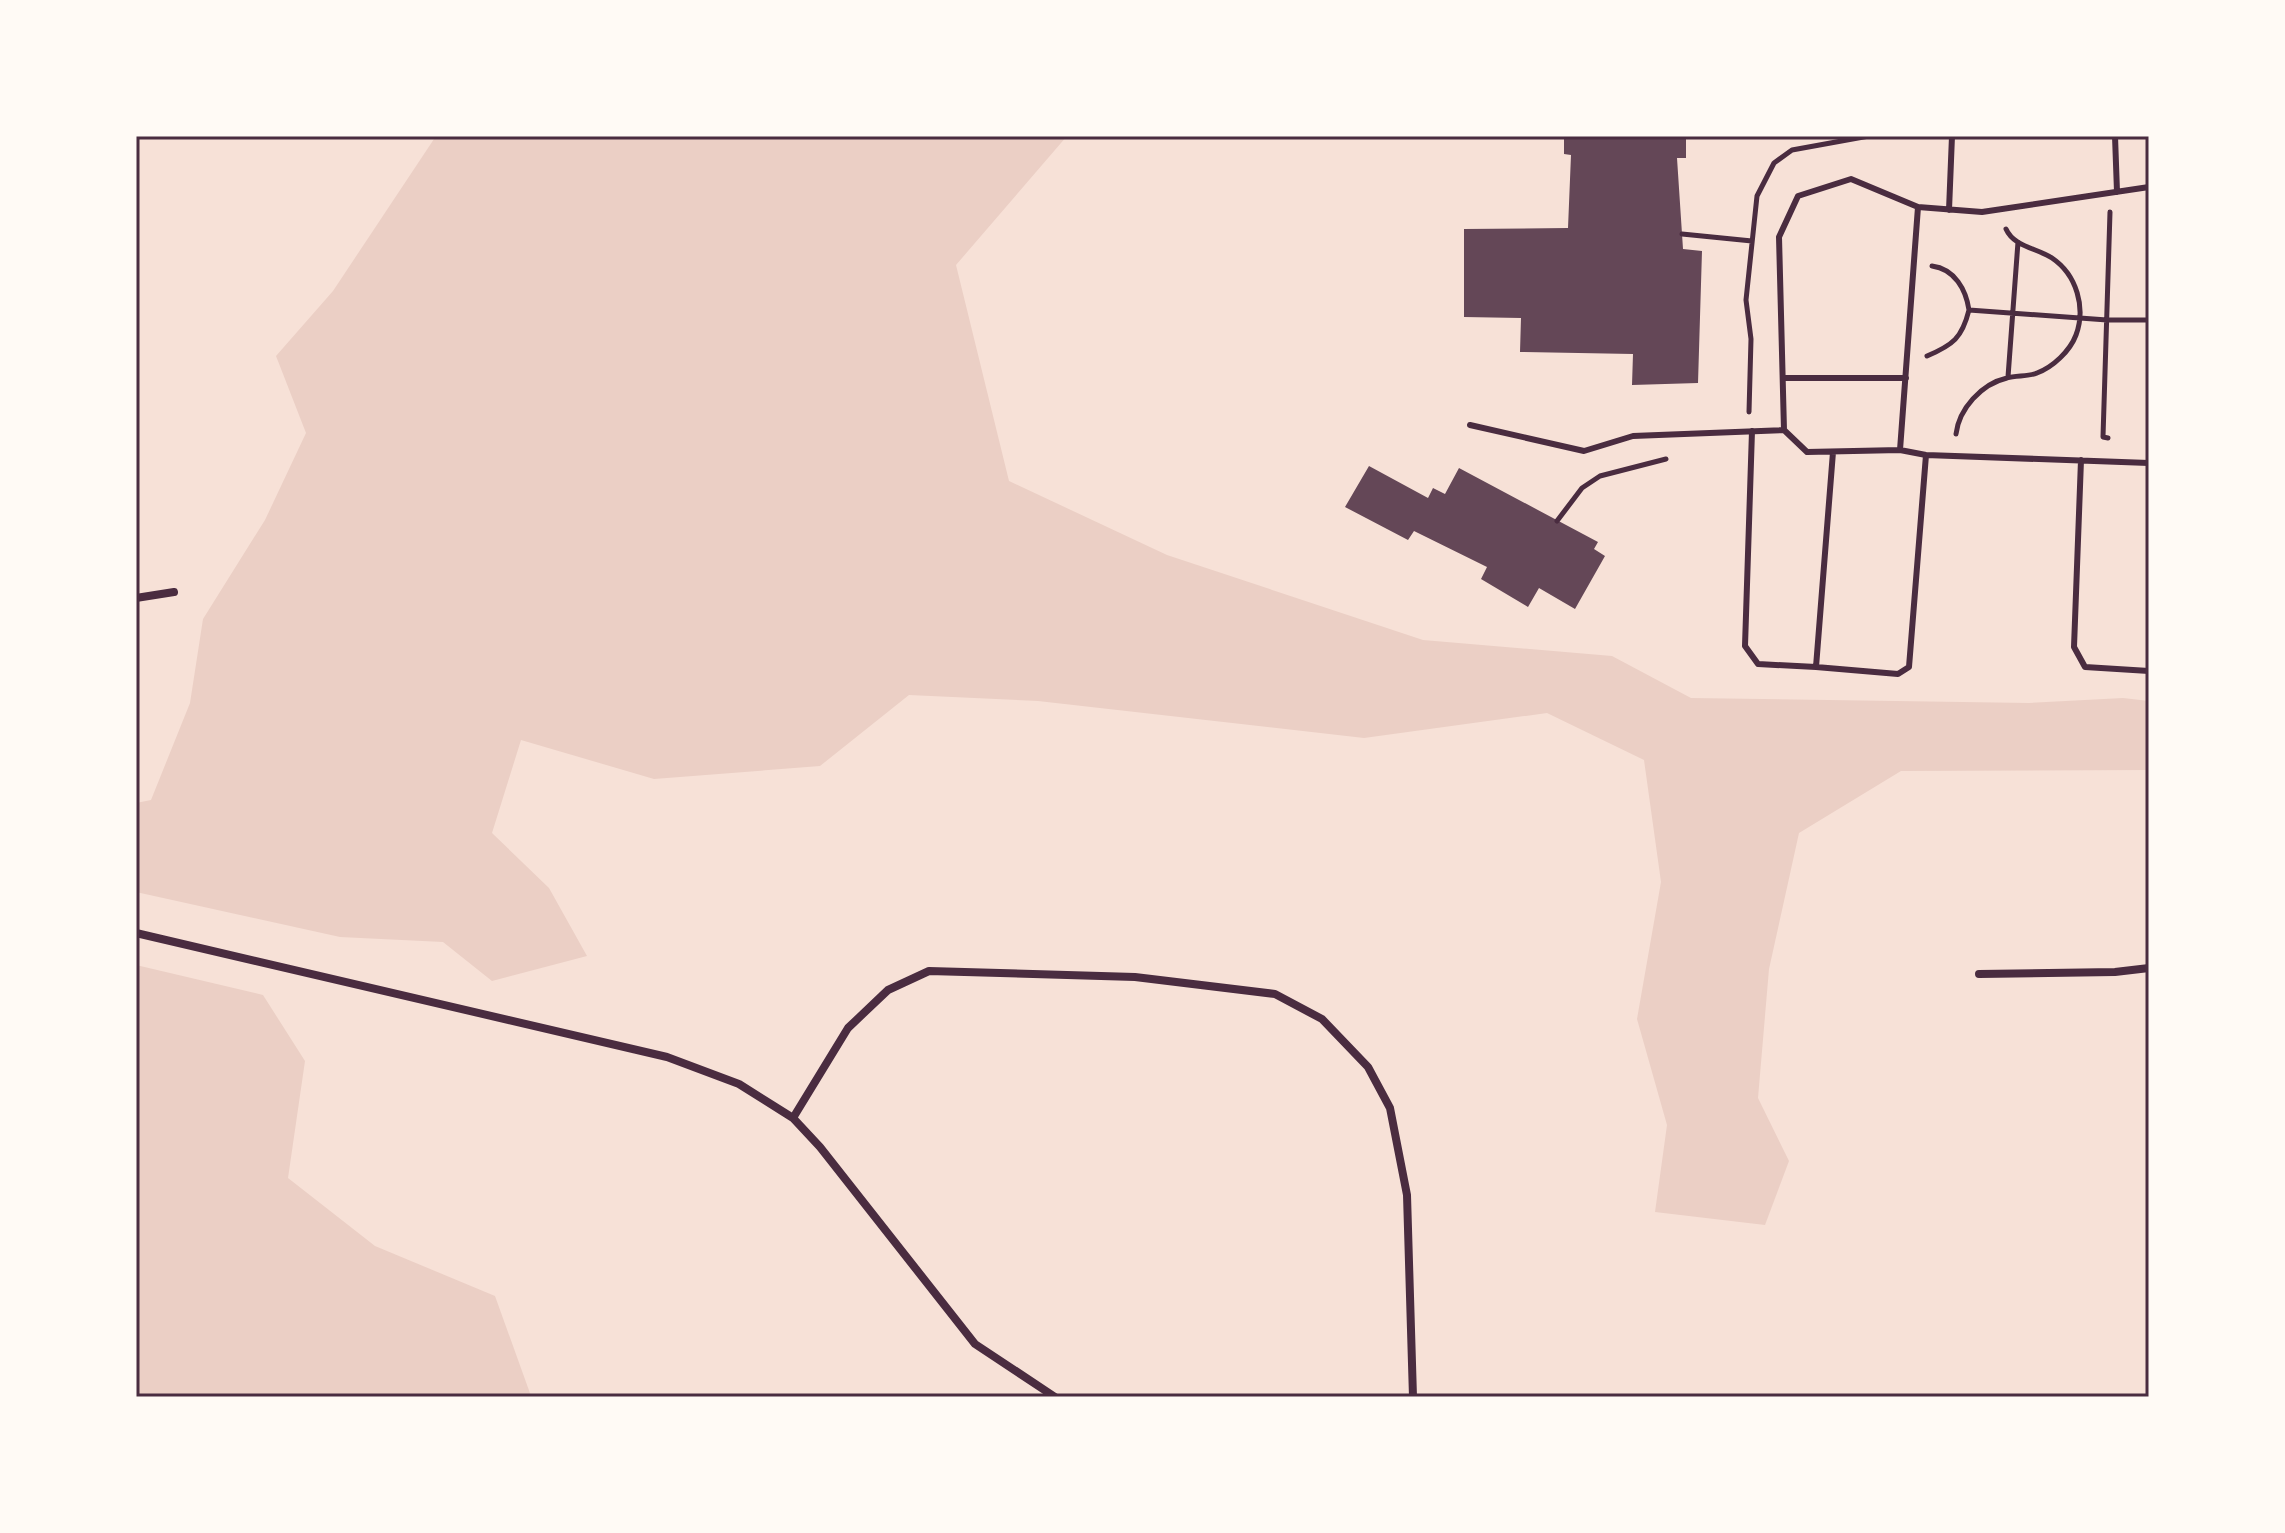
<svg xmlns="http://www.w3.org/2000/svg" width="2285" height="1533" viewBox="0 0 2285 1533" font-family="'Source Sans 3',sans-serif">
<style>
.green{fill:#ebcfc5}
.building{fill:#644757}
.lines{fill:none;stroke-linecap:round;stroke-linejoin:round}
.path{stroke:#4a2c40;stroke-width:5}
.service{stroke:#4a2c40;stroke-width:6}
.minor{stroke:#4a2c40;stroke-width:8}
.neatline{fill:none;stroke:#4a2c40;stroke-width:3}
</style>
<rect width="100%" height="100%" fill="#f7e1d7"/>
<path class="green" d="M436,136H1067L956,265L1009,481L1167,555L1423,640L1612,656L1691,698L2029,703L2123,698L2149,701V770L1901,771L1799,833L1769,969L1758,1098L1789,1161L1765,1225L1655,1212L1667,1125L1637,1019L1661,882L1644,760L1547,713L1364,738L1038,701L909,695L820,766L654,779L521,740L492,833L549,888L587,956L492,981L443,942L340,937L136,892V803L151,800L190,703L203,619L265,520L306,433L276,356L333,291Z
M136,965L263,995L305,1061L288,1178L375,1246L495,1296L531,1396L536,1397H136Z"/>
<path class="building" d="M1564,136H1686V158H1677L1683,249L1702,251L1698,383L1632,385L1633,354L1520,352L1521,318L1464,317V229L1568,228L1571,155L1564,154Z
M1369,466L1428,498L1433,488L1445,494L1459,468L1598,542L1594,549L1605,556L1575,609L1539,588L1528,607L1481,579L1487,567L1414,531L1408,540L1345,507Z"/>
<g class="lines">
<path class="path" d="M1682,234L1752,241
M1932,266C1955,269 1966,290 1969,310
M1927,356C1953,345 1962,338 1969,310L2107,320H2149
M2008,377L2018,242
M1749,412L1751,339L1746,300L1757,196L1774,163L1792,150L1869,136
M1956,434C1959,409 1981,384 2007,378C2016,375 2028,377 2037,373C2053,367 2070,351 2076,335C2086,308 2077,275 2052,258C2037,248 2014,247 2006,229
M2108,438L2103,437L2110,212
M1557,521L1582,488L1600,476L1666,459"/>
<path class="service" d="M2115,136L2117,192
M2149,187L1982,212L1918,207L1851,179L1798,196L1779,237L1784,430L1807,452L1900,450L1926,455L2149,463
M1949,210L1952,136
M1784,378H1906
M1470,425L1584,451L1633,436L1784,430
M1752,431L1745,646L1758,664L1816,667L1833,452
M1900,450L1918,207
M2081,460L2074,647L2085,667L2149,671
M1816,667L1898,674L1909,667L1926,455"/>
<path class="minor" d="M136,598L174,592
M136,933L667,1057L739,1084L793,1118L820,1147L975,1344L1055,1397
M1979,974L2115,972L2149,968
M793,1118L848,1028L888,990L929,971L1135,977L1275,994L1322,1019L1368,1067L1390,1108L1407,1195L1413,1397"/>
</g>
<rect width="2285" height="1533" fill="none" stroke="#fffaf5" stroke-width="276"/>
<rect x="138" y="138" width="2009" height="1257" class="neatline"/>
</svg>
